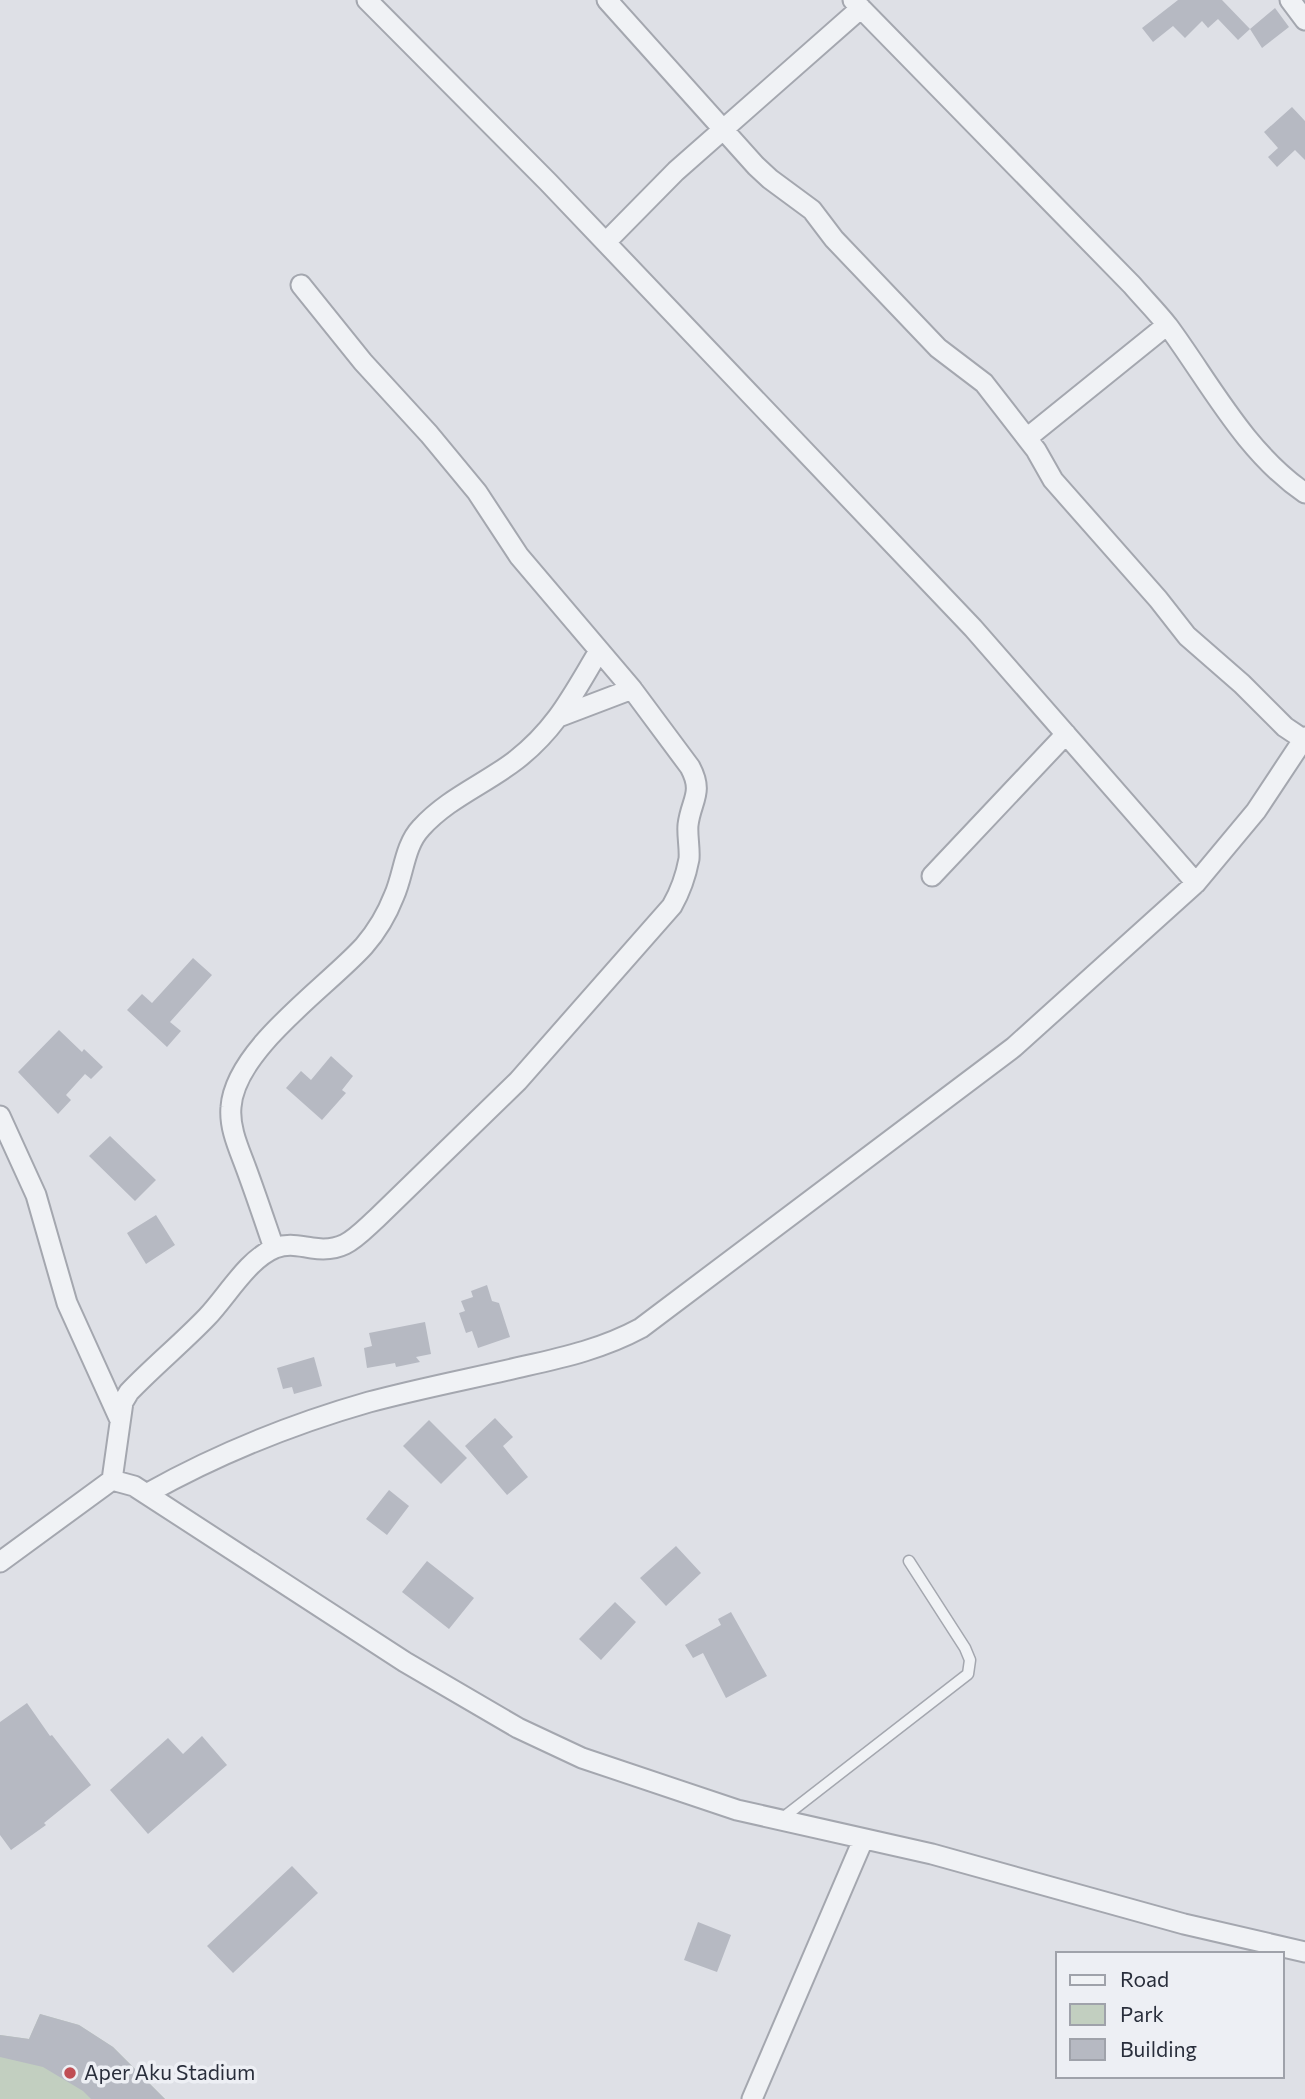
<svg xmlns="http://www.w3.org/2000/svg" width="1305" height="2099" viewBox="0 0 1305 2099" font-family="Commissioner,sans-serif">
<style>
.green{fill:#c2cfc0}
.building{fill:#b6b9c2}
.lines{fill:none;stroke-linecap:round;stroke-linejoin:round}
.service-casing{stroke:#a4a7af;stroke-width:13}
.minor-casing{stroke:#a4a7af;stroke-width:23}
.service{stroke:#f0f2f5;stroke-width:10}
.minor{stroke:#f0f2f5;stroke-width:19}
.poi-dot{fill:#c04e54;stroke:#edeff4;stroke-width:2.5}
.labels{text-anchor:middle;stroke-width:7;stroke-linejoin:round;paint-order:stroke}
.poi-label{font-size:21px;fill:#292e3b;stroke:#edeff4;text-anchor:start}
</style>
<rect width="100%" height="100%" fill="#dee0e6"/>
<path class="green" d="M40,2014L79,2025L113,2047L165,2099H0V2035L29,2039Z"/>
<path class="building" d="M1178,0H1222L1250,29L1238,40L1218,19L1208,28L1202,21L1185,38L1173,26L1153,42L1142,28Z
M1275,8L1289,27L1262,48L1250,29Z
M1292,107L1305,121V160L1295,150L1277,167L1268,157L1278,148L1264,132Z
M193,958L212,975L170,1022L181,1031L167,1047L127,1010L142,994L152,1003Z
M59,1030L82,1052L84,1049L103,1067L91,1079L85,1074L66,1095L71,1100L58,1114L18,1072Z
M331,1056L353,1076L342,1090L346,1093L322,1120L286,1088L301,1071L311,1080Z
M110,1136L156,1180L135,1201L89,1156Z
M156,1215L175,1245L146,1264L127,1233Z
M487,1285L492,1301L499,1303L510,1337L478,1348L472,1331L466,1333L459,1313L465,1311L461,1301L473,1297L471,1291Z
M425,1322L431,1354L416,1357L420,1362L396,1367L395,1363L367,1368L364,1348L372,1346L369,1333Z
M314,1357L322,1386L294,1394L292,1387L283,1389L277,1368Z
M495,1418L513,1437L503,1446L528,1477L507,1495L465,1446Z
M429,1420L467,1458L441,1484L403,1446Z
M389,1490L409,1506L387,1535L366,1519Z
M676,1546L701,1573L666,1606L640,1578Z
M427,1561L474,1598L449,1629L402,1592Z
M615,1602L636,1622L601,1660L579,1639Z
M731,1612L767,1676L726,1698L703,1653L693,1658L685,1645L721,1625L718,1619Z
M27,1703L50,1736L52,1735L91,1785L44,1823L46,1825L11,1850L0,1835V1722Z
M202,1736L227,1765L148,1834L110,1790L168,1738L183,1754Z
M292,1866L318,1893L233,1973L207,1946Z
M698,1922L731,1935L717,1972L684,1960Z
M40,2014L79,2025L113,2047L165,2099H91L83,2091L43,2067L0,2057V2035L29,2039Z"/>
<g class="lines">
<g class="service-casing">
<path id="service" d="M780,1820L968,1674L970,1660L965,1648L909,1561"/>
</g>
<g class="minor-casing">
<path id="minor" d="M367,0L548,182L973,628L1196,883
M607,0L756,166L770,179L812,210L834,239L938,348L984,383L1036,450L1053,480L1158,599L1187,636L1242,684L1285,727L1303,739
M853,0L1132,285C1144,299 1157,312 1168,326C1210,383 1245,452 1305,493
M1290,0L1305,20
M606,242L676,171L861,8
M1027,438L1167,325
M561,716L632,689
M932,876L1066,734
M0,1116L36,1195L67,1303L120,1420
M274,1248C265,1222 256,1195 246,1168C239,1149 229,1128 231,1107C235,1049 327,987 364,946C377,931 387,914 394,896C404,874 404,846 421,828C448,798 485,784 516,760C557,728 573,694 599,651
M112,1480L123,1402L129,1392C154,1366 182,1343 207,1317C227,1296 248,1259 275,1248C289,1243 298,1246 312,1248C344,1253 355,1238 377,1218L518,1081L672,906C680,892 686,875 689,859C690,848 687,836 688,825C691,800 704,793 690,767L632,689L519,556L477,492L429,434L363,362L301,285
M148,1493C218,1454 292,1424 369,1402C421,1388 474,1378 525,1366C566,1357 604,1348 641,1328L1014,1047L1196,883L1256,811L1305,737
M0,1562L112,1480L134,1486L405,1662L518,1728L582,1758L737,1810L932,1854L1184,1924L1305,1952
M752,2099L863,1840"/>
</g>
<use href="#service" class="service"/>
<use href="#minor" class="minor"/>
</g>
<circle class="poi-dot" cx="70" cy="2073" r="7"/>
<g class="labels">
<g class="poi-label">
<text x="84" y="2080">Aper Aku Stadium</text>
</g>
</g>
<rect x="1056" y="1952" width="228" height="126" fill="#edeff4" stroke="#9fa2aa" stroke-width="2"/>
<rect x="1070" y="1975" width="35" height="10" fill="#f0f2f5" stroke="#9fa2aa" stroke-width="2"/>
<text x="1120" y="1987" font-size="21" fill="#292e3b">Road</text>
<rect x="1070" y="2004" width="35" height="21" fill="#c2cfc0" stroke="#9fa2aa" stroke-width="2"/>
<text x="1120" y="2022" font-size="21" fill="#292e3b">Park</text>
<rect x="1070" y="2039" width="35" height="21" fill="#b6b9c2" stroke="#9fa2aa" stroke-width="2"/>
<text x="1120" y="2057" font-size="21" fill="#292e3b">Building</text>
</svg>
